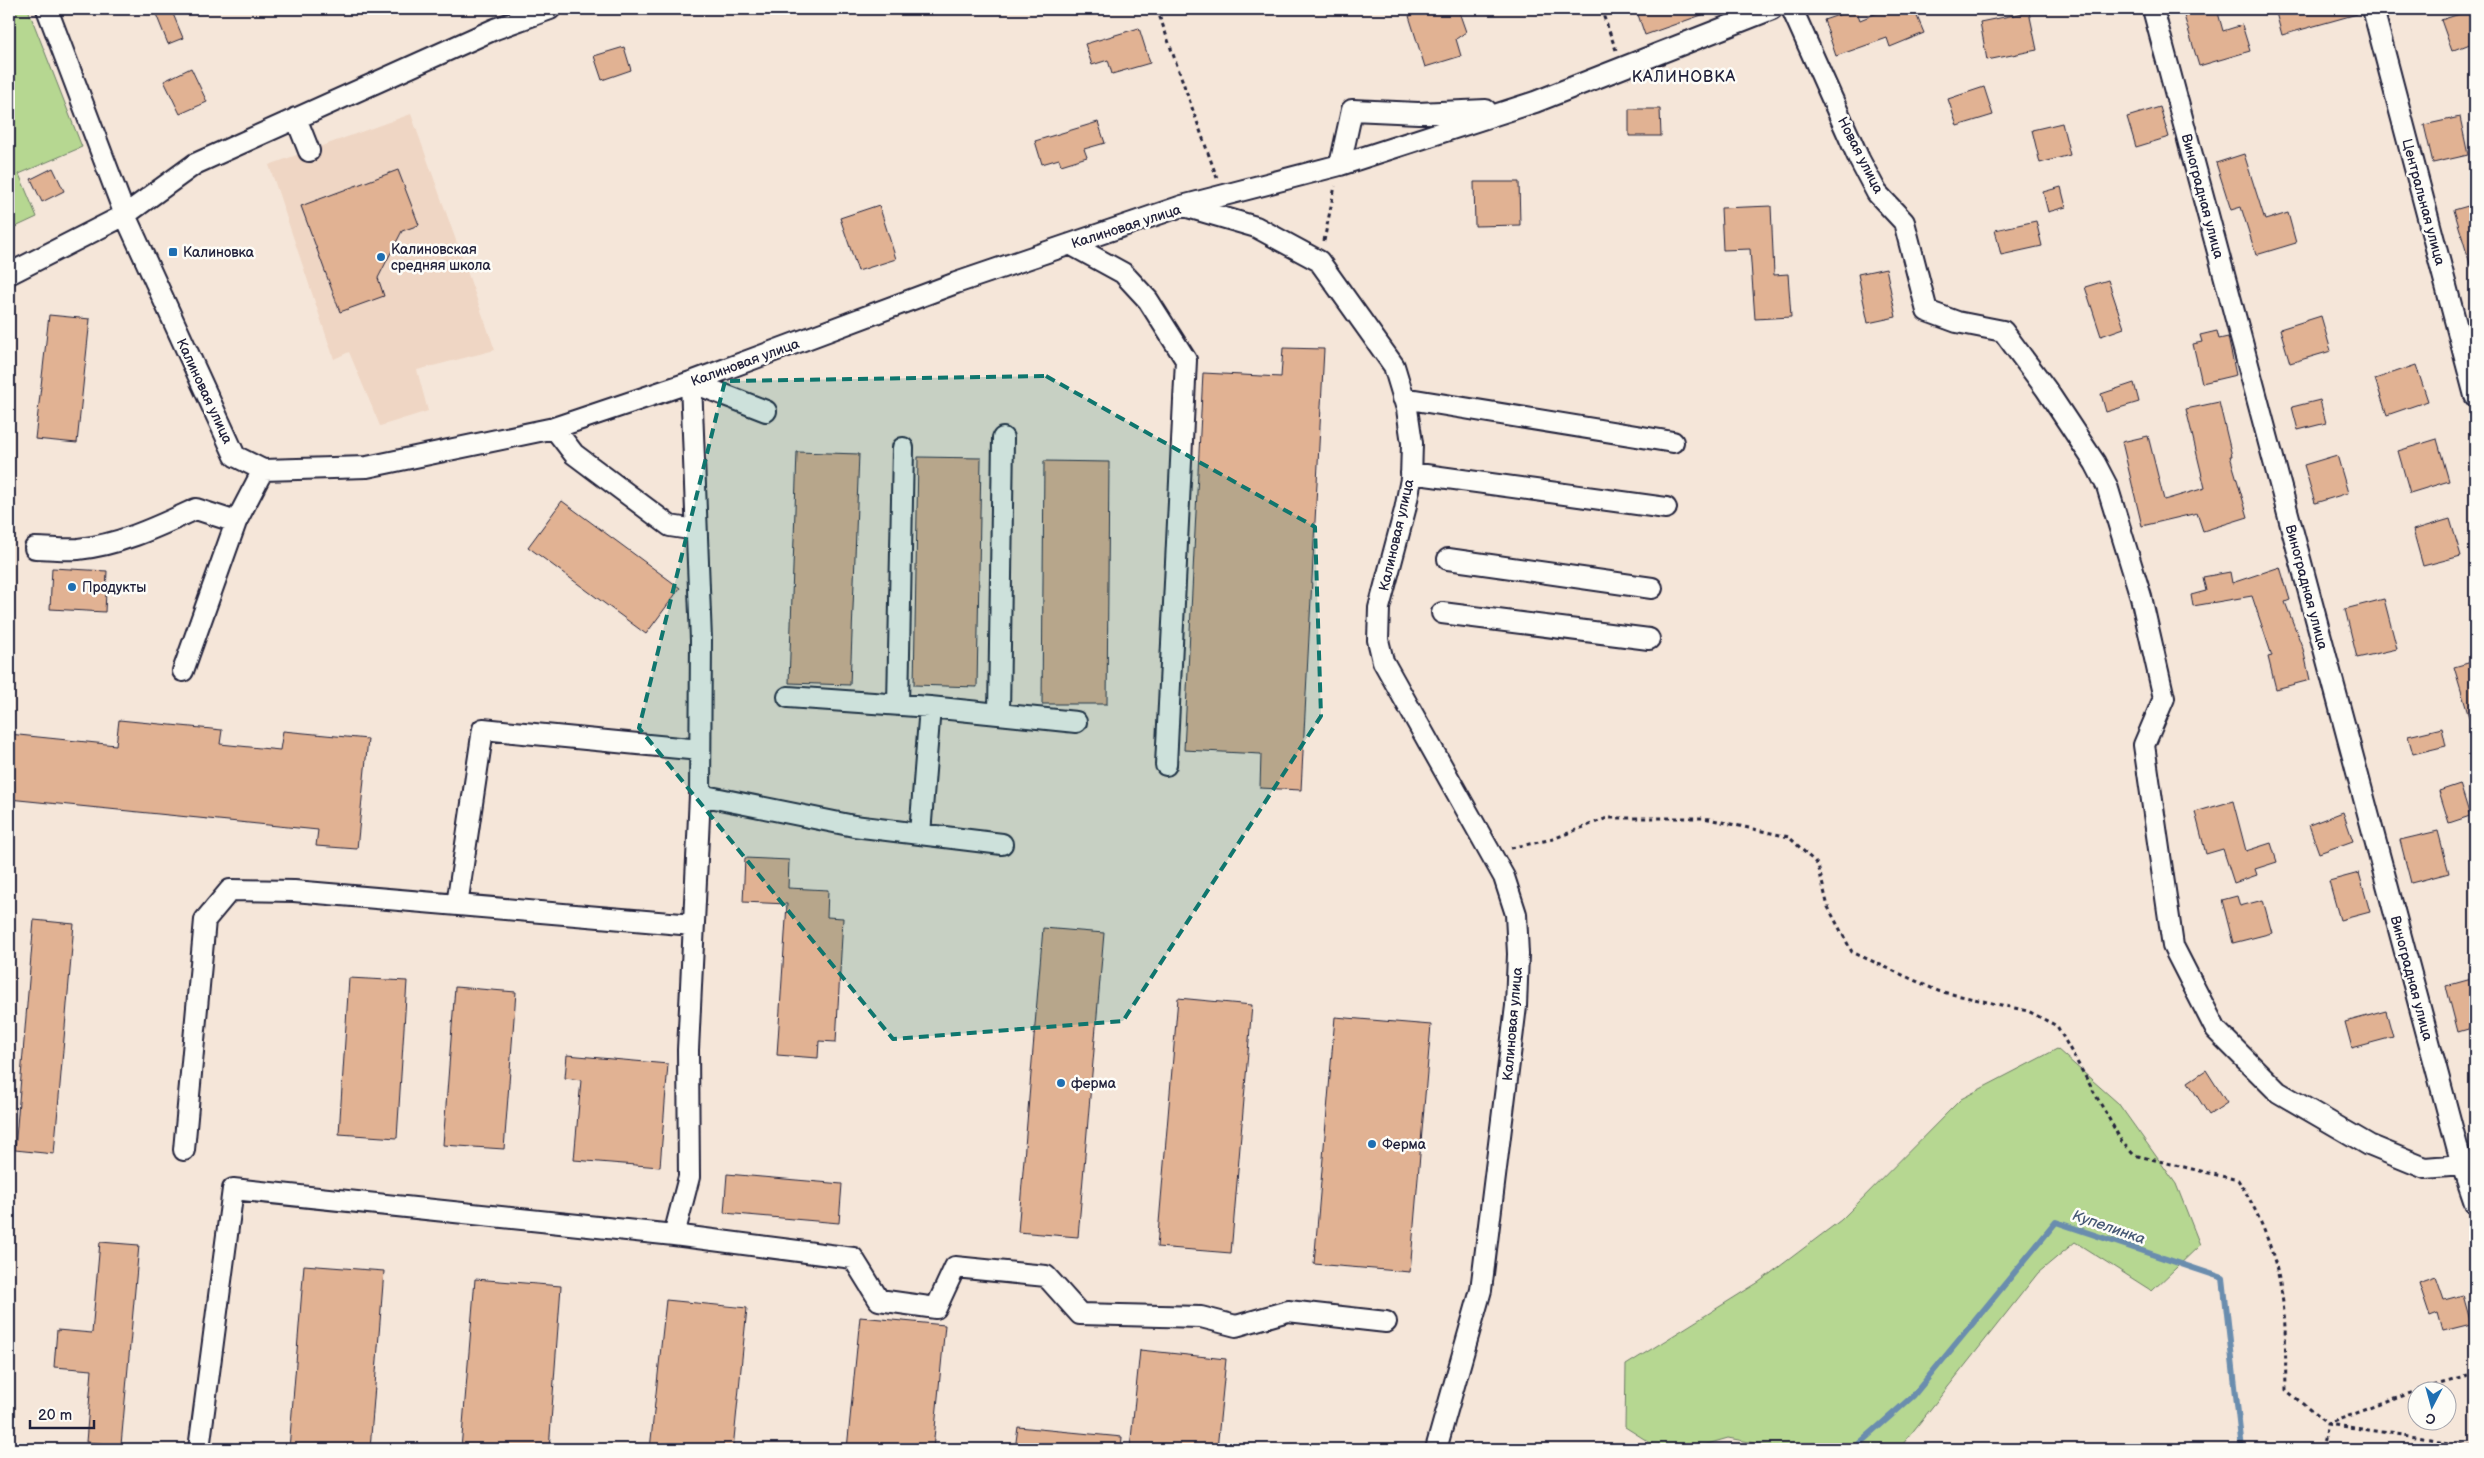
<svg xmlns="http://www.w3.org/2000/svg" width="2484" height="1458" viewBox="0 0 2484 1458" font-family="'Balsamiq Sans',sans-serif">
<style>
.built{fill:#efd6c4}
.green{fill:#b6d791;stroke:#6c7c66}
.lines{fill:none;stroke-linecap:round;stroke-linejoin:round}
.stream{stroke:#6b8dae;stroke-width:6}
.building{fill:#e1b293;stroke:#22223b}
.minor-casing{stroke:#22223b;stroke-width:24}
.path{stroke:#22223b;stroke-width:3;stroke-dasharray:4 4;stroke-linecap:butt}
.minor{stroke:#fdfcf7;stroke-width:20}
.marked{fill:#0f766e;fill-opacity:0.2;stroke:#0f766e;stroke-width:4;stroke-dasharray:10 6;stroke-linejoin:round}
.poi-dot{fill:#1f6fb2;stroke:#fdfcf7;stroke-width:2}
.labels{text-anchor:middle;stroke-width:5;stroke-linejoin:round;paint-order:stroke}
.street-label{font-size:14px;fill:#22223b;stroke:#fdfcf7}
.poi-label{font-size:14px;fill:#22223b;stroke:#fdfcf7;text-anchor:start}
.water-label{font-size:15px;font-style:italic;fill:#465875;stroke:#fdfcf7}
.quarter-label{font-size:16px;letter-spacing:1px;fill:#22223b;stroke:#fdfcf7}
</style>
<rect width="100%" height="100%" fill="#f5e6d9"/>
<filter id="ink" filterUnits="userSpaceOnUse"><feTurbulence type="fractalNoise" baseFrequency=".02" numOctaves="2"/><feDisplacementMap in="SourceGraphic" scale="10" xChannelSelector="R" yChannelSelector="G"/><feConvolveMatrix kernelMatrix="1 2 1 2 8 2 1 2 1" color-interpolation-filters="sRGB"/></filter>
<g filter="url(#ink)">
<path class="built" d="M411,114L495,350L417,370L428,411L380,426L349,352L334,359L269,165Z"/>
<path class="green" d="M9,9H28L82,147L19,174L37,217L9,230Z
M2057,1049L2118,1103L2176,1184L2200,1245L2152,1291L2075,1242L2038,1273L1899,1449H1787L1728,1438L1690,1449H1660L1625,1427L1626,1365L1759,1282L1841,1220L1961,1099Z"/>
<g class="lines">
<path class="stream" d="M1853,1449L1913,1396L2056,1222L2223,1278L2242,1449"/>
</g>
<path class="building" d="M154,9H171L183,38L168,44Z
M1433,9H1458L1466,32L1456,39L1461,56L1425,67L1409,16Z
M1636,9H1713V11L1645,35Z
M1856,9L1860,20L1887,9H1914L1924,33L1890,47L1887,38L1836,56L1824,20Z
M2182,9H2217L2223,31L2242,25L2250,51L2199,66Z
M2275,9H2357V14L2282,35Z
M2475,9V42L2452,51L2441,20Z
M2029,12L2037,50L1987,60L1980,22Z
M1139,28L1150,63L1112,74L1108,60L1092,65L1085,44Z
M624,47L631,70L602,80L594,56Z
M191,68L207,102L180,114L164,81Z
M1984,87L1993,115L1957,126L1948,99Z
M2160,107L2169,137L2136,147L2127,117Z
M1629,109H1660L1661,136H1629Z
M2460,117L2468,155L2433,163L2424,125Z
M1098,122L1105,143L1084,149L1087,157L1061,165L1059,159L1042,164L1035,141Z
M2062,123L2070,155L2040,163L2032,130Z
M2244,154L2265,220L2288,213L2296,243L2256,255L2241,207L2231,210L2216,163Z
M53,168L64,191L42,202L31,179Z
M398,170L419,225L402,231L378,278L384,296L340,312L301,206Z
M1474,182H1519L1520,225L1475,226Z
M2061,187L2066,207L2048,212L2043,192Z
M2475,204V266L2471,267L2454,210Z
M879,205L896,259L858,271L840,218Z
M1771,206L1774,275L1788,274L1791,317L1755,319L1750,249L1723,250L1721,208Z
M2036,221L2042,246L2001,255L1995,230Z
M1886,268L1896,317L1868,323L1858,274Z
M2108,280L2124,328L2101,336L2085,287Z
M49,315L90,319L77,443L35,439Z
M2321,316L2331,351L2290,363L2280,329Z
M2217,331L2219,339L2228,337L2236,375L2202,383L2193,344L2202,342L2200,335Z
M1283,348L1324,349L1301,790L1260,788L1261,754L1184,750L1203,373L1281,377Z
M2416,365L2428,401L2387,415L2375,379Z
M2134,383L2139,402L2106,412L2101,394Z
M2320,400L2326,423L2298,430L2292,407Z
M2219,402L2232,456H2230L2248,517L2203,531L2197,513L2142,526L2122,442L2148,436L2164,500L2205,488L2186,409Z
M2437,439L2449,481L2410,493L2398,451Z
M797,452L859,454L850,685L789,683Z
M2337,455L2348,493L2315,503L2304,465Z
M918,457L981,458L977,687L914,685Z
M1044,461L1109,462L1107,704H1042Z
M562,501L680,588L646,634L528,547Z
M2450,519L2461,556L2423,566L2413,530Z
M2280,567L2290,600L2285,602L2303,649L2310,680L2276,689L2268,657L2272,656L2252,596L2193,606L2191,595L2206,591L2203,577L2230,572L2232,583Z
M52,568L107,571L105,612L50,609Z
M2384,599L2397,649L2357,658L2345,609Z
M2475,661V724H2471L2454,667Z
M119,720L222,730L220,744L280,750L283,731L368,739L357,849L316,846L318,830L9,799V734L116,745Z
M2442,728L2446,746L2413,754L2408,736Z
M2460,784L2470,816L2449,823L2439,791Z
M2233,801L2246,851L2271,843L2277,862L2255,869L2257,875L2234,883L2223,849L2206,854L2195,812Z
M2343,812L2353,841L2319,853L2309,825Z
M2438,831L2449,873L2411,883L2400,840Z
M745,858L789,860L788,888L828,890L827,917L843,918L836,1042L819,1041L818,1058L777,1055L787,904L743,902Z
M2359,873L2370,912L2340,920L2329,881Z
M2237,896L2240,906L2263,900L2272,933L2233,943L2222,900Z
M34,920L74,924L54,1154L15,1150Z
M1043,928L1104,933L1078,1237L1018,1232Z
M349,978L407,981L397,1138L339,1134Z
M2475,978V1027L2458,1032L2446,986Z
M455,987L516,992L504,1149L443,1145Z
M1178,998L1252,1005L1231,1253L1157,1247Z
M2386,1011L2393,1037L2352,1048L2345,1022Z
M1335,1017L1431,1025L1410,1272L1314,1264Z
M567,1055L668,1064L660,1167L574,1160L581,1080L565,1078Z
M2206,1070L2227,1103L2209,1115L2188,1082Z
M727,1174L842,1184L839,1223L724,1213Z
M100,1242L139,1245L121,1445L86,1442L92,1370L54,1367L57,1330L92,1333Z
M304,1265L384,1271L370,1449H289Z
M2436,1277L2444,1300L2463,1295L2471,1324L2443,1331L2438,1313L2430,1316L2419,1283Z
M475,1279L561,1286L549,1449H461Z
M666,1300L747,1308L733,1449H650Z
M860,1317L945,1325L933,1449H847Z
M1140,1350L1226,1359L1217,1449H1130Z
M1018,1427L1122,1437L1121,1449H1015Z"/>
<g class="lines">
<g class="minor-casing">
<path id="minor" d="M47,9L125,215L235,456L263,470L367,467L554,428L691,382L956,283L1182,206L1340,165L1535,102L1772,9
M1792,9L1859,159L1877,193L1904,222L1927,311L1957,322L2003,331L2046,389L2095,463L2107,486L2141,597L2164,698L2144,745L2173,946L2216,1030L2278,1092L2369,1145L2425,1168L2462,1165L2475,1203
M2153,9L2462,1165
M2373,9L2475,396
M296,118L309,151
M1340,165L1352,110L1418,113L1486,110
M1184,206L1256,227L1319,261L1394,366L1407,409L1412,443L1411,479L1405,510L1379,608L1378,640L1383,661L1504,877L1516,914L1518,954L1516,1006L1481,1290L1436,1449
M1070,244L1123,273L1148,300L1186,360L1166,765
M9,274L125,215L195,164L495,29L550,9
M1403,398L1673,442
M766,411L691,382L701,640L700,795L688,1050L689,1177L674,1235L853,1258L879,1300L936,1308L955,1267L1046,1276L1080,1314L1201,1317L1236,1326L1288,1311L1386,1322
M554,428L574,454L670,526L696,530
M1411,473L1666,508
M35,548C50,548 64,550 78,549C120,545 159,526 196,509L236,522
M1448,559L1652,588
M1442,613L1649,639
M183,671L236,522L263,470
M788,697L930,707L920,834
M898,705L903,448
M930,707L1076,722
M999,714L1003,438
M700,795L854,826L1002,844
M457,905L483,729L700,750
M184,1150L205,920L230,890L294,891L693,925
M199,1449L233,1189L674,1235"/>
</g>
<path class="path" d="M1157,9L1217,178
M1601,9L1616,50
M1324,241L1335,186
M1511,848L1553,839L1607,818H1704L1789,837L1818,865L1828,907L1852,952L1938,991L2028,1011L2057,1026L2122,1142L2134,1155L2238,1180C2259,1212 2275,1252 2281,1290C2287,1322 2285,1357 2286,1390L2327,1424L2431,1439L2475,1449
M2418,1390L2475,1374
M2322,1449L2327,1424L2416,1391"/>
<use href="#minor" class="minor"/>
</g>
</g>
<path class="marked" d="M1046,376L1315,527L1321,716L1123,1021L893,1039L639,728L725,381Z"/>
<g class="poi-dot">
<rect x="168" y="247" width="10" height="10" rx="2.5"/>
<circle cx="381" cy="257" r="5"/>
<circle cx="72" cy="587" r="5"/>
<circle cx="1061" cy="1083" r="5"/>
<circle cx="1372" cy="1144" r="5"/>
</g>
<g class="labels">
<g class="street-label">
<text transform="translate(1861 155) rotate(63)" y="5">Новая улица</text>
<text transform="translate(2203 196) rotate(75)" y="5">Виноградная улица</text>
<text transform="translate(2424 202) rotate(75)" y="5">Центральная улица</text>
<text transform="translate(1126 226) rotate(-18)" y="5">Калиновая улица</text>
<text transform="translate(745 362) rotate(-20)" y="5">Калиновая улица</text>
<text transform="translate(205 391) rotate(65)" y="5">Калиновая улица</text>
<text transform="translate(1396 535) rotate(-77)" y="5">Калиновая улица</text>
<text transform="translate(2307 587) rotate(75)" y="5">Виноградная улица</text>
<text transform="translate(2412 978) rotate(75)" y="5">Виноградная улица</text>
<text transform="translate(1512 1024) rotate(-85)" y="5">Калиновая улица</text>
</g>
<g class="poi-label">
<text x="391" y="254">Калиновская<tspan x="391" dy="16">средняя школа</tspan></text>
<text x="183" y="257">Калиновка</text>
<text x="82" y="592">Продукты</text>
<text x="1071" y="1088">ферма</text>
<text x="1382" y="1149">Ферма</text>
</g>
<g class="water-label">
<text transform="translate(2109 1227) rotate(19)" y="5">Купелинка</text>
</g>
<g class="quarter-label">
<text x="1684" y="82">КАЛИНОВКА</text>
</g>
</g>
<rect width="2484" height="1458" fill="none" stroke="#fdfcf7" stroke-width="30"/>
<rect x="15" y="15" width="2454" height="1428" fill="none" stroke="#22223b" stroke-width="2" filter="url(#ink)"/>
<g transform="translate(2432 1406) rotate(186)"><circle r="24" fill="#fdfcf7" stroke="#a5a5ac"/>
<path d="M0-4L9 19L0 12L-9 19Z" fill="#1f6fb2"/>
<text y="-8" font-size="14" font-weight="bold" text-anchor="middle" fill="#22223b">С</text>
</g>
<path d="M30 1420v8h64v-8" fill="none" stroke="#22223b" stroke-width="2.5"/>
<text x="38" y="1420" font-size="15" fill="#22223b" stroke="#fdfcf7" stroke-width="4" paint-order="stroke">20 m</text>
</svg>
